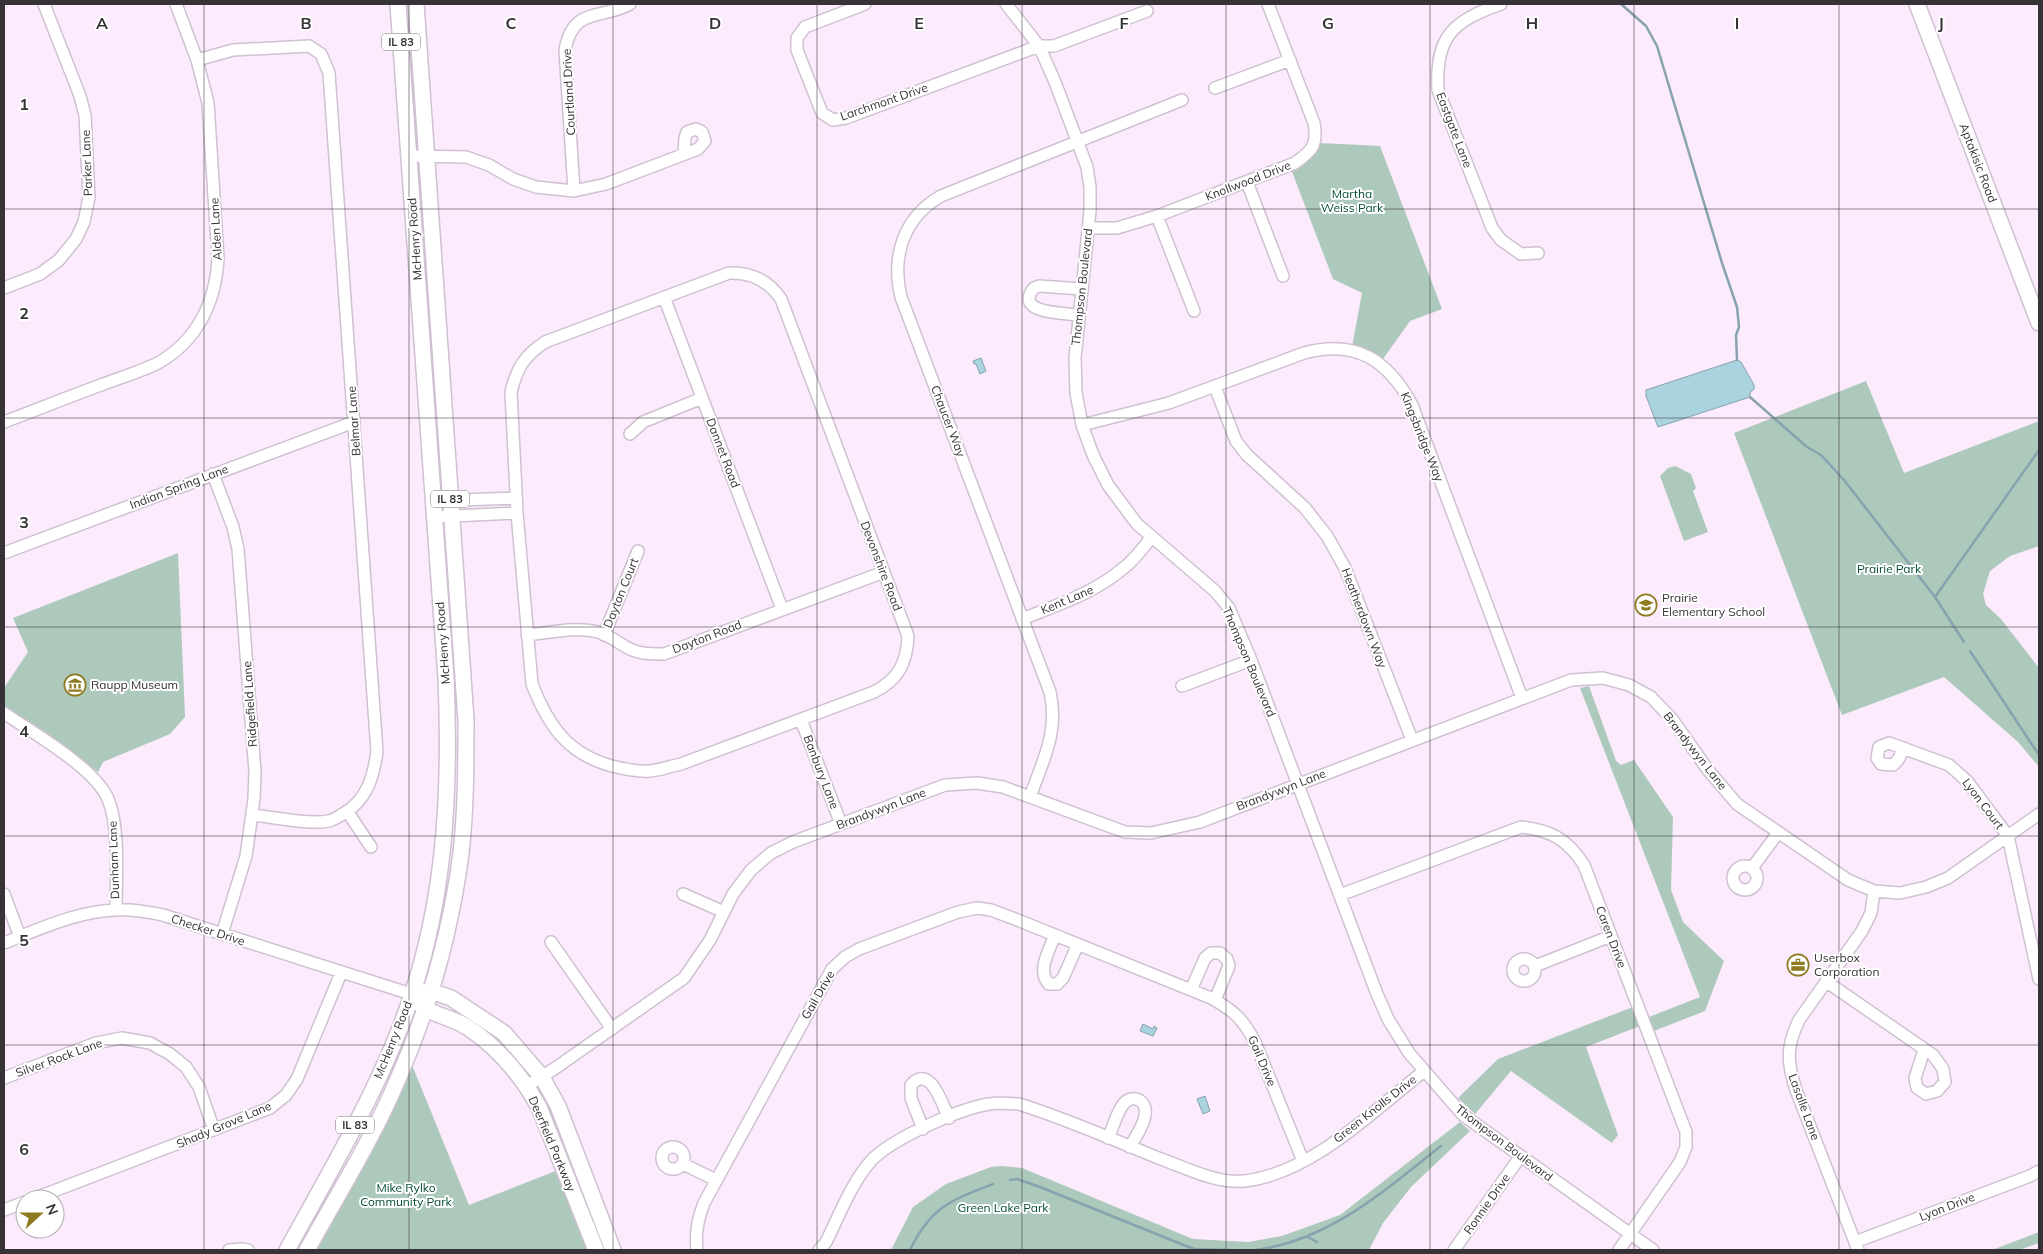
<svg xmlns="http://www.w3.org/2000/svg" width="2043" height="1254" viewBox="0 0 2043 1254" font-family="Mulish,sans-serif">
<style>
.green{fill:#adc9bb}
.water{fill:#aad3e0;stroke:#88a2ae}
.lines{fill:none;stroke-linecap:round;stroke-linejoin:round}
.stream{stroke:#88a2ae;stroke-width:2.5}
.minor-casing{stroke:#cfc1d2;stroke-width:14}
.major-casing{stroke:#cfc1d2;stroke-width:18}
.minor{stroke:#fff;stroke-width:11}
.major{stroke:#fff;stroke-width:15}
.grid{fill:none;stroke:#373138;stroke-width:1;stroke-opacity:0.55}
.labels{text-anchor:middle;stroke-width:4;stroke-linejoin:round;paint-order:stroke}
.shield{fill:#fff;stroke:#736f74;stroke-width:1}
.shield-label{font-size:11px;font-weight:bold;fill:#373138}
.street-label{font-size:12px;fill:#373138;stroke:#fff}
.park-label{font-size:12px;fill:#044c35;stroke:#fff}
.poi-label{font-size:12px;fill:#373138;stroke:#fff;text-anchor:start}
.grid-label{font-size:16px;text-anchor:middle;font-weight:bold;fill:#373138;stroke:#fff;stroke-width:4;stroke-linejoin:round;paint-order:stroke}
</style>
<rect width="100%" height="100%" fill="#fbebfd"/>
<path class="green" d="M1320,143L1380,146L1442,309L1410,321L1383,359L1368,351L1352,347L1362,293L1333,279L1291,169L1316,151Z
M1866,381L1904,473L2039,421V546L2010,556L1990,571L1983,594L1986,605L2001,619L2039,668V767L2018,742L1944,677L1842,715L1734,433Z
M1675,466L1691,474L1696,488L1693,491L1708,532L1684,541L1660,476L1668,468Z
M178,553L185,717L170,734L103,762L98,772L4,708V688L28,652L13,618Z
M1589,686L1616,761L1621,765L1634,760L1673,817L1671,890L1683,922L1724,961L1705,1011L1654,1031L1649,1017L1700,997L1580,688Z
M1633,1007L1640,1026L1586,1047L1618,1135L1612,1143L1511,1071L1475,1114L1458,1098L1498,1059Z
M412,1065L469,1205L558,1170L589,1250H313Z
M1460,1122L1470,1131L1411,1187L1383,1223L1369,1250H891L913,1207L946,1184L991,1167L1002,1166L1022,1168L1193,1239L1248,1242L1282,1236L1340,1215Z
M2039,1232V1243L2019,1250H1992Z"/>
<path class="water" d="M981,358L986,371L980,374L976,364H974L973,361Z
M1737,360L1741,362L1754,385V389L1750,393V397L1658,427L1646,396V390Z
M1143,1024L1153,1029L1154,1026L1157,1028L1153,1036L1140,1031Z
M1205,1096L1210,1111L1203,1114L1197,1099Z"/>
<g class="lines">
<path class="stream" d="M1621,4L1646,26L1657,46L1722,263L1737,307L1739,327L1736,335L1737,360
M1750,397L1807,447L1821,455L1844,480L1935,597L1964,642
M1935,597L2039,450
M1970,651L2039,755
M1010,1180L1017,1179L1040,1187L1186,1246L1195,1249L1229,1250
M1308,1237L1317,1242
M910,1250C931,1207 951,1200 993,1184
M1255,1250C1329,1241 1385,1190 1441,1146"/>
<g class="minor-casing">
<path id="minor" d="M865,4L805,27L797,38V50L822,113L833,120L846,118L1039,46H1054L1147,11
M1006,4L1039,46L1055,82L1087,167L1090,187V211L1075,358L1076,393L1082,425L1093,455L1108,485L1137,524L1215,591L1229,608L1251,660L1377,994L1388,1019L1409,1053L1463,1115L1653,1250
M1501,4C1453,21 1435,36 1438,90L1492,228L1501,240L1521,254L1538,253
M197,60L233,50L309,46L321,54L329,73L377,752C373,778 367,800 343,814C339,816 334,820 329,821C307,825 275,817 252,815
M1215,88L1290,60
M410,156L466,157L489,165L513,179L536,187L574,191L606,184L698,149L705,141L702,132L696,129L687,132L685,138L684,153
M1247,182L1283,276
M574,191L565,50C573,6 601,20 630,4
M1157,216L1194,311
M1088,228H1117L1157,216L1295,163C1312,151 1318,145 1314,123L1268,4
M729,273C751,272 768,280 781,299L908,636C907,663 898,680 874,692L681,764C671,766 661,770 650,771C638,772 624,769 612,766C567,754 548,725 532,684L517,513L511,392C517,368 524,356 545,342Z
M4,288L40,274L59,260L76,239L84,222L89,197L85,115L80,96L44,4
M664,297L782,609
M1079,315C1065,313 1013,314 1034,288L1039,286L1082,289
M1215,387L1236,441L1247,455L1305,508L1327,536L1345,568L1412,740
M4,422C36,410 68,397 101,385C119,378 140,372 158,363C197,341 216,302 218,258L208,103L197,60L176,4
M1082,425L1169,403L1304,353C1356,339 1388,360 1412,405L1522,698
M630,434L643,422L702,398
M213,474L233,527L238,549L255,772L254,799L246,856L222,934
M433,501L516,498
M434,517L517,513
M4,553L354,422
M1022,619C1060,604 1095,593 1126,566C1136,558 1144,546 1152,537
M527,635C550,633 576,626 598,632C609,635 617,642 626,647C638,654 650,654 664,654L884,572
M604,635L638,551
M1182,686L1251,660
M4,713C33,733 95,768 108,799C120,827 116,879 116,910
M801,720L841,824
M1904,748L1898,760L1893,765L1881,764L1877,758L1879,747L1889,743L1949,765L1967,781L2008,836L2039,979
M1030,797C1043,760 1059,732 1050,692L901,297C891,256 904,217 941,196L1182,100
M347,811L371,847
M1733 878a12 12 0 1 1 24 0a12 12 0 1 1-24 0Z
M1752,868L1778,833
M4,894L20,937
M683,894L724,912
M1340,895L1521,827C1551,830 1568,840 1584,865L1686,1132V1147L1680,1162L1619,1250
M1055,935C1050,949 1036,971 1049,984H1057L1063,978L1078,944
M551,942L612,1029
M4,943C39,929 78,911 116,910C132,909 148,912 163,915L411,994
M1513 970a11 11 0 1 1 22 0a11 11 0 1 1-22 0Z
M1535,966L1611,936
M1827,982L1933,1055L1943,1069L1945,1082L1937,1091L1926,1094L1917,1088L1915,1078L1924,1050
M1191,990L1205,958L1211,953H1220L1227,959L1229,966L1215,1000
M4,1078L96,1043L122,1038L150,1043L170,1054L186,1067L199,1087L214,1130
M527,1086L554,1069L684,978L710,940L733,894L751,870L771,853L793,842L945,785L977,783L1003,787L1125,832L1151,833L1200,822L1571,680L1603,678L1629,685L1651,697L1672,719L1708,770L1737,804L1848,880L1874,891L1900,893L1926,887L1948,878L2039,814
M923,1129L911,1098V1085C930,1063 942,1104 949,1118
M1108,1138C1113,1128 1116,1115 1122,1106C1131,1092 1148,1100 1145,1115C1144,1126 1135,1137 1130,1147
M662 1158a11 11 0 1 1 22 0a11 11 0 1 1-22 0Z
M683,1164L716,1180
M33,1199L270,1108L286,1095L297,1079L341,973
M4,1210L25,1202
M1855,1242L2030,1176L2039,1171
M229,1250L243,1249L248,1250
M697,1250C695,1232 698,1219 704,1203L832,969L845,957L859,949L958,912L977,908L991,910L1020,921L1211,998C1233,1010 1243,1019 1255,1042L1303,1161
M819,1250L826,1242C839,1216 851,1184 870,1162C890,1139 959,1109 989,1104C998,1102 1009,1104 1019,1104C1067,1119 1114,1140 1161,1159C1186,1168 1217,1184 1245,1181C1312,1173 1373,1111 1424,1071
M1454,1250L1520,1157
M1858,1250L1796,1090C1787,1062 1786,1047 1799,1020L1862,931L1871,913L1874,891"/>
</g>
<g class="major-casing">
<path id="major" d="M1917,4L2039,323
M422,992L431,991L451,998L504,1033L542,1077L558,1106L613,1250
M419,1003C430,1015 452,1017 467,1027C498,1047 521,1075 539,1107L596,1250
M287,1250C327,1177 370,1105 400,1028C445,914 451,798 446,678L398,4
M307,1250C338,1194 373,1138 398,1079C429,1008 451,931 461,853C466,809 466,764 466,720L416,4"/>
</g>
<use href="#minor" class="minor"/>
<use href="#major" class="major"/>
</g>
<path class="grid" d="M204,4V1250M409,4V1250M613,4V1250M817,4V1250M1022,4V1250M1226,4V1250M1430,4V1250M1634,4V1250M1839,4V1250M4,209H2039M4,418H2039M4,627H2039M4,836H2039M4,1045H2039"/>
<defs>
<g id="school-ring" transform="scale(1.125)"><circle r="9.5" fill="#fff" stroke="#8f7a20" stroke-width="1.5"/><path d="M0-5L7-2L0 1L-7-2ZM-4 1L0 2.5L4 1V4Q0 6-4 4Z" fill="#8f7a20"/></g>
<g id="museum-ring" transform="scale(1.125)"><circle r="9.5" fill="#fff" stroke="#8f7a20" stroke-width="1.5"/><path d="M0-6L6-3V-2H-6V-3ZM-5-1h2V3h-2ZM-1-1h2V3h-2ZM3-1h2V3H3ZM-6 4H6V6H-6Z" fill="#8f7a20"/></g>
<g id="office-ring" transform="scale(1.125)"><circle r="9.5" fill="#fff" stroke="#8f7a20" stroke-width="1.5"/><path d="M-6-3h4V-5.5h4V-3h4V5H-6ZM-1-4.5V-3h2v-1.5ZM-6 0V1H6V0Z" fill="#8f7a20"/></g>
</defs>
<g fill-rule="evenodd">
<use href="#school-ring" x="1646" y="605"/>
<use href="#museum-ring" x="75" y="685"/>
<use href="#office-ring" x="1798" y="965"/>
</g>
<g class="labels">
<g class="shield">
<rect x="382" y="33.5" width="38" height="17" rx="4"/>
<rect x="431" y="490.5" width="38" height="17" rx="4"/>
<rect x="336" y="1116.5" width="38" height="17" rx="4"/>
</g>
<g class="shield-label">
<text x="401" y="46">IL 83</text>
<text x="450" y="503">IL 83</text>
<text x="355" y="1129">IL 83</text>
</g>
<g class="street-label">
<text transform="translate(569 92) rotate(-93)" y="4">Courtland Drive</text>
<text transform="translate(884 102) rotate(-19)" y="4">Larchmont Drive</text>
<text transform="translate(1454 130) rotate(69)" y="4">Eastgate Lane</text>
<text transform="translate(87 163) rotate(-92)" y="4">Parker Lane</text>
<text transform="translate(1978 163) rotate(69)" y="4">Aptakisic Road</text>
<text transform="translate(1248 181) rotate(-21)" y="4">Knollwood Drive</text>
<text transform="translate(216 229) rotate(-93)" y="4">Alden Lane</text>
<text transform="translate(415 239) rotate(-94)" y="4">McHenry Road</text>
<text transform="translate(1082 287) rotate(-84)" y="4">Thompson Boulevard</text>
<text transform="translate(354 421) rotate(-94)" y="4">Belmar Lane</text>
<text transform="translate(948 421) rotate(69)" y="4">Chaucer Way</text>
<text transform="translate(1422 437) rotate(68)" y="4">Kingsbridge Way</text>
<text transform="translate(723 453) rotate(69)" y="4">Dannet Road</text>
<text transform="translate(179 487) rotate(-21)" y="4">Indian Spring Lane</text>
<text transform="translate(881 566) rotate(69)" y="4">Devonshire Road</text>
<text transform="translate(621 593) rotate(-68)" y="4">Dayton Court</text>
<text transform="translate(1067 600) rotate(-23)" y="4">Kent Lane</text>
<text transform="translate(1364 618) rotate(69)" y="4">Heatherdown Way</text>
<text transform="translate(707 637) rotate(-21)" y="4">Dayton Road</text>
<text transform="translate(443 643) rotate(-94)" y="4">McHenry Road</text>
<text transform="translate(1249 662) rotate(67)" y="4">Thompson Boulevard</text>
<text transform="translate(250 704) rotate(-94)" y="4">Ridgefield Lane</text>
<text transform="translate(1695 751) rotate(52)" y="4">Brandywyn Lane</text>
<text transform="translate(821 772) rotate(69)" y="4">Banbury Lane</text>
<text transform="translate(1281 790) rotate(-21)" y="4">Brandywyn Lane</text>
<text transform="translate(1983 804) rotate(53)" y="4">Lyon Court</text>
<text transform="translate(881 809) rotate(-21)" y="4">Brandywyn Lane</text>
<text transform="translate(114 860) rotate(-92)" y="4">Dunham Lane</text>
<text transform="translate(208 930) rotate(18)" y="4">Checker Drive</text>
<text transform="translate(1611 937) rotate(69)" y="4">Caren Drive</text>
<text transform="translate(818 995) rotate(-60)" y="4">Gail Drive</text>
<text transform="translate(393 1040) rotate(-68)" y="4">McHenry Road</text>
<text transform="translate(59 1058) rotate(-20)" y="4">Silver Rock Lane</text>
<text transform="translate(1262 1061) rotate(67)" y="4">Gail Drive</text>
<text transform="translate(1804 1107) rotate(70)" y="4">Lasalle Lane</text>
<text transform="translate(1375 1109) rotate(-38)" y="4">Green Knolls Drive</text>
<text transform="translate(224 1125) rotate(-23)" y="4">Shady Grove Lane</text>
<text transform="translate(1504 1143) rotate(37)" y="4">Thompson Boulevard</text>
<text transform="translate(552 1144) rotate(67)" y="4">Deerfield Parkway</text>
<text transform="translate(1487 1204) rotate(-55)" y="4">Ronnie Drive</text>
<text transform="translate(1947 1207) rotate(-21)" y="4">Lyon Drive</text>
</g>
<g class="park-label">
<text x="1352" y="198">Martha<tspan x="1352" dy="14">Weiss Park</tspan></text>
<text x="1889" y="573">Prairie Park</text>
<text x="406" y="1192">Mike Rylko<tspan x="406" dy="14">Community Park</tspan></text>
<text x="1003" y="1212">Green Lake Park</text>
</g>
<g class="poi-label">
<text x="1662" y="602">Prairie<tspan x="1662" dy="14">Elementary School</tspan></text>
<text x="91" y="689">Raupp Museum</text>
<text x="1814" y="962">Userbox<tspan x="1814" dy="14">Corporation</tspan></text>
</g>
</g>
<g class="grid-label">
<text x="102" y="29">A</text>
<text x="306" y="29">B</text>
<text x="511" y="29">C</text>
<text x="715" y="29">D</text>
<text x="919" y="29">E</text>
<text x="1124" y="29">F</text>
<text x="1328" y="29">G</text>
<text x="1532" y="29">H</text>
<text x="1737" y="29">I</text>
<text x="1941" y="29">J</text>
<text x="24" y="110">1</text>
<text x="24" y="319">2</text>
<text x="24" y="528">3</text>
<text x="24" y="737">4</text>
<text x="24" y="946">5</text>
<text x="24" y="1155">6</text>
</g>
<rect width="2043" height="1254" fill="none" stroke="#373138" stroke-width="10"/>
<g transform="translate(40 1214) rotate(69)"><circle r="24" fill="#ffffff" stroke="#afadaf"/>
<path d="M0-4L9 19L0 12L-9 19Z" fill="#8f7a20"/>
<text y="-8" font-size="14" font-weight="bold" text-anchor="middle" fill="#373138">N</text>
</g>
</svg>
